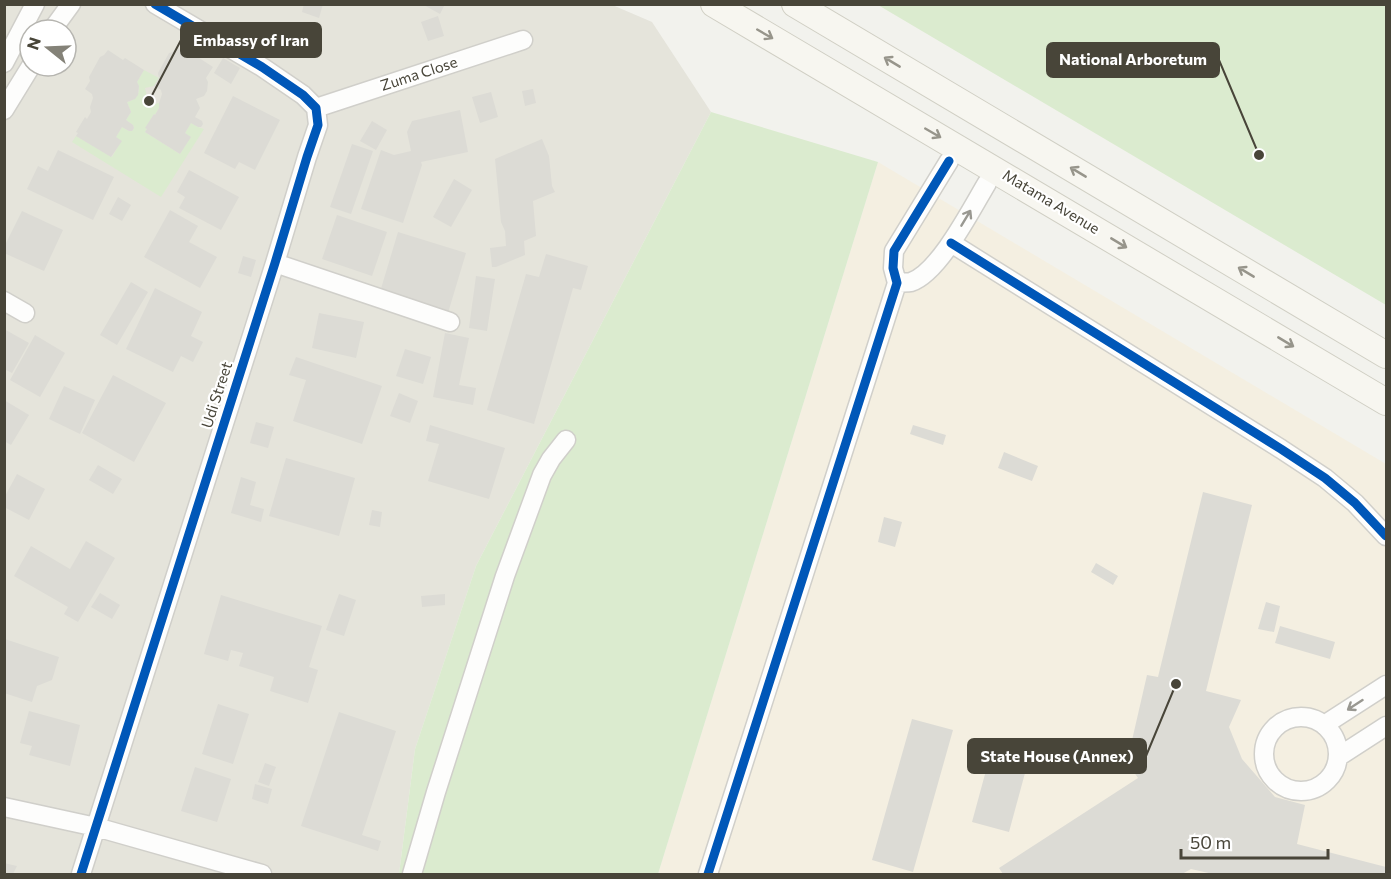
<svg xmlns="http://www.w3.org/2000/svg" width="1391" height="879" viewBox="0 0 1391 879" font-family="Commissioner,sans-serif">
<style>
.residential{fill:#e5e4db;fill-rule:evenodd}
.commercial{fill:#f4efe1}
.green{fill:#dbebcf}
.building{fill:#dcdbd5}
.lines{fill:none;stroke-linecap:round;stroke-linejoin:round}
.street-casing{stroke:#d0cfca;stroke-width:21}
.secondary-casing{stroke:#d0cfc4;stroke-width:28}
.street{stroke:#fdfdfc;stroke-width:18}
.secondary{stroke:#f7f6f0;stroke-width:26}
.cycleway-casing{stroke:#fff;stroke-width:13}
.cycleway{stroke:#0057b8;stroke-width:9}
.oneway{stroke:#97958b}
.oneway2{stroke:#999891}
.labels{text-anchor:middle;stroke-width:4.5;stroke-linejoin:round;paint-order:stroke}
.street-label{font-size:15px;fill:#484539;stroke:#fff}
.leader{fill:none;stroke:#484539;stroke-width:2}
.callout-dot{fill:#484539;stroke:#fff;stroke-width:2}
.callout{fill:#484539;stroke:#484539;stroke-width:2}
.callout-label{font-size:16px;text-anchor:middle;font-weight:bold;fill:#fff}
</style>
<rect width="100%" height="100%" fill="#f2f2ed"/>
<path class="residential" d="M610,4L652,22L711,112L476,566L415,749L399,874H5V5ZM30,30H66V66H30Z"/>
<path class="commercial" d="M878,162L1386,464V874H658Z"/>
<path class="green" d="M878,5H1386V305Z
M144,70L159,78L154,86L145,88L149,105L159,103V108L155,115L154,114L146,128L147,129L145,132L180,154L190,137L185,133L191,123L198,127L204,129L161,197L72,142L76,136L112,157L121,141L116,137L122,127L129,131H132L134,128L133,125L126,120L131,112L127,102C137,100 142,91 137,82Z
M711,112L878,162L658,874H399L415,749L476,566Z"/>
<path class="building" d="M304,4H323L319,18L302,12Z
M422,4H445L440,14Z
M438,16L444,36L428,41L421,22Z
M177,47L192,57L193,54L213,67L206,78L208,82L207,91L204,96L196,99L200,108L195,117L202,121L203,124L201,127H198L191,123L185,133L191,137L180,154L145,132L147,129L145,128L154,114L155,115L159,108V103L162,94L161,90L154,86L159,78L158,73L169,53L173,52Z
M108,50L123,60L125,58L144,70L137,82L139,86L138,95L135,99L127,102L131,112L126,120L133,125L134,128L132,131H129L122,127L116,137L122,141L111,157L76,136L78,133L76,132L85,117L87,119L91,112L90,107L93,98L92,94L85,89L90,81L89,77L100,57L104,55Z
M223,58L240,68L231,84L214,73Z
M533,89L536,103L525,106L522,91Z
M491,92L498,117L480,123L472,97Z
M233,96L280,120L255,170L239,162L235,169L204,153Z
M460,110L468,152L421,162L422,165L403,223L361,209L381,150L394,155L411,151L407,132L412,121Z
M372,121L387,130L376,150L360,141Z
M542,139L549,156L552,186L555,192L533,201L536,236L524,241L525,255L496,267H492L490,248L506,246L505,231L501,222L495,159Z
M352,144L373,151L351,214L330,207Z
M58,150L114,177L93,220L27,189L38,166L48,171Z
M189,170L239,197L221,230L179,208L185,197L177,192Z
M454,179L472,190L451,227L433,217Z
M118,197L131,205L122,221L109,214Z
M170,210L198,226L189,242L217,257L200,288L144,257Z
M22,211L63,230L44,271L4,253V247Z
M337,215L387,232L372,276L322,259Z
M398,232L466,253L448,313L380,292Z
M546,254L588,266L581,290L573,288L534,424L487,410L526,274L539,277Z
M243,256L256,260L251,277L238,273Z
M476,276L495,279L487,331L469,328Z
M131,282L148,292L117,345L100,335Z
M155,288L202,312L191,336L203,342L193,362L181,356L173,372L126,349Z
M319,313L364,322L356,358L312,348Z
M4,329L29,343L12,373L4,369Z
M445,333L469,338L459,385L476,388L473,405L433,397Z
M35,335L65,353L40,397L10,380Z
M405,349L431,357L423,384L396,376Z
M296,357L382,386L362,444L293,421L306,380L289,375Z
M113,375L166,403L134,462L82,433Z
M64,386L95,400L80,434L49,419Z
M399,393L418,401L410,423L390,416Z
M4,400L29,415L11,445L4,441Z
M256,422L274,427L268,448L250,443Z
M430,425L505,448L489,499L428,481L439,444L426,441Z
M913,425L946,435L943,445L910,434Z
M1004,452L1038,466L1032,481L998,468Z
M286,458L355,478L339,536L269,516Z
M98,465L122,479L113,494L89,480Z
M17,474L45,489L29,520L4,507V498Z
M241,477L256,482L250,505L264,509L261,522L231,513Z
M1203,492L1252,505L1206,691L1241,700L1229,727L1242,759L1275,797L1305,805L1297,844L1386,867V874H1213L1191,869L1182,874H1003L999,868L1138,778L1127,762L1147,675L1158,677Z
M372,510L382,512L380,527L369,525Z
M884,517L902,522L895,547L878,542Z
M86,541L115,558L78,622L64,614L68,607L14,576L31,546L70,569Z
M1096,563L1118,576L1113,585L1091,572Z
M100,593L120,605L112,619L91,607Z
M339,594L356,600L344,636L326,630Z
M445,594V605L422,607L421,596Z
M221,595L322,626L309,667L318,670L308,703L270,691L274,677L239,666L243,653L231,650L228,661L204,654Z
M1266,602L1280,606L1274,632L1258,629Z
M1280,626L1335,642L1330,659L1275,643Z
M5,639L59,657L52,680L37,686L32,702L4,693Z
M218,704L249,714L233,764L202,754Z
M29,711L80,725L70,766L29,755L32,746L20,743Z
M339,712L396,731L362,835L381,841L378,851L301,826Z
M912,719L953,730L913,872L872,860Z
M994,741L1031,751L1009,832L972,822Z
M265,763L276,767L269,786L258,782Z
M195,767L231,779L217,822L181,811Z
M255,784L272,789L268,804L252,799Z
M4,863L17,866L13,874H4Z"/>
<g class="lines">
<g class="street-casing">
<path id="street" d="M52,30L71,4
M4,63L35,4
M316,108L523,40
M4,110L31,66
M951,243L1281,449L1325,478L1355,503L1386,536
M275,263L450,322
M897,283C901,282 907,283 911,282C939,273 972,208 987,183
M4,301L25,313
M1264 754a37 37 0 1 1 74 0a37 37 0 1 1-74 0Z
M1324,725L1386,685
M1338,757L1386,726
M4,807L96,827L262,874
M81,874L275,263L307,157L318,125L316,108L303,95L262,67L155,4
M412,874L436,792L505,576L542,475L551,459L566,440
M708,874L897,283L893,268L894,251L949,161"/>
</g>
<g class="secondary-casing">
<path id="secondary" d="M714,4L1386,402
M795,4L1386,355"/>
</g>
<use href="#street" class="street"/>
<use href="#secondary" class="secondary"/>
<g class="cycleway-casing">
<path id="cycleway" d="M951,243L1281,449L1325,478L1355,503L1386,536
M81,874L275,263L307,157L318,125L316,108L303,95L262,67L155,4
M708,874L897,283L893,268L894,251L949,161"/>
</g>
<use href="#cycleway" class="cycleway"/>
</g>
<defs><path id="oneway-shaft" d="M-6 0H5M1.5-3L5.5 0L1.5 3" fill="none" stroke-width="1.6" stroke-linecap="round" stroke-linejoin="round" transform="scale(1.5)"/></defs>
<g class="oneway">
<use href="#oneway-shaft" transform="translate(765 34) rotate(30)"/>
<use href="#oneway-shaft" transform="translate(892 62) rotate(-149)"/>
<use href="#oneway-shaft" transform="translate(933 133) rotate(30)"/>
<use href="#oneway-shaft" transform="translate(1078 172) rotate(-149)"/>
<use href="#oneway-shaft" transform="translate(1119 243) rotate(31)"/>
<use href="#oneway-shaft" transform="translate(1246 272) rotate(-149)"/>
<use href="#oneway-shaft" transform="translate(1286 342) rotate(31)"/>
</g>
<g class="oneway2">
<use href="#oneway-shaft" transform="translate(966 218) rotate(-59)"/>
<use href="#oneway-shaft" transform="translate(1355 705) rotate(147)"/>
</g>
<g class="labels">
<g class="street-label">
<text transform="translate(419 74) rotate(-18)" y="5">Zuma Close</text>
<text transform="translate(1051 202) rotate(31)" y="5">Matama Avenue</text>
<text transform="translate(217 395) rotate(-72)" y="5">Udi Street</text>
</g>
</g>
<path class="leader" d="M149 101L181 40M1259 155L1219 60M1176 684L1146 756"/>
<g class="callout-dot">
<circle cx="149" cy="101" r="6"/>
<circle cx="1259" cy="155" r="6"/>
<circle cx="1176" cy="684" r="6"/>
</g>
<g class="callout">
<rect x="181" y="23" width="140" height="34" rx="6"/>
<rect x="1047" y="43" width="172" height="34" rx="6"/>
<rect x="968" y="739" width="178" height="34" rx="6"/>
</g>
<g class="callout-label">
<text x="251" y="46">Embassy of Iran</text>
<text x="1133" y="65">National Arboretum</text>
<text x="1057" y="762">State House (Annex)</text>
</g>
<rect width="1391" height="879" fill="none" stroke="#484539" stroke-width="12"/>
<g transform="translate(48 48) rotate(288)"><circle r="28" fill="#ffffff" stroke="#b6b5b0" stroke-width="1.5"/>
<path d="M0-4.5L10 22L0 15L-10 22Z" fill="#848278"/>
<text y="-9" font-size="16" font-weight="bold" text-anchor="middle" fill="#484539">N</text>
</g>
<path d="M1181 849v9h147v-9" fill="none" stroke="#484539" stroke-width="3"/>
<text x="1190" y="849" font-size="18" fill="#484539" stroke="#ffffff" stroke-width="4.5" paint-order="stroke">50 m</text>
</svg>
